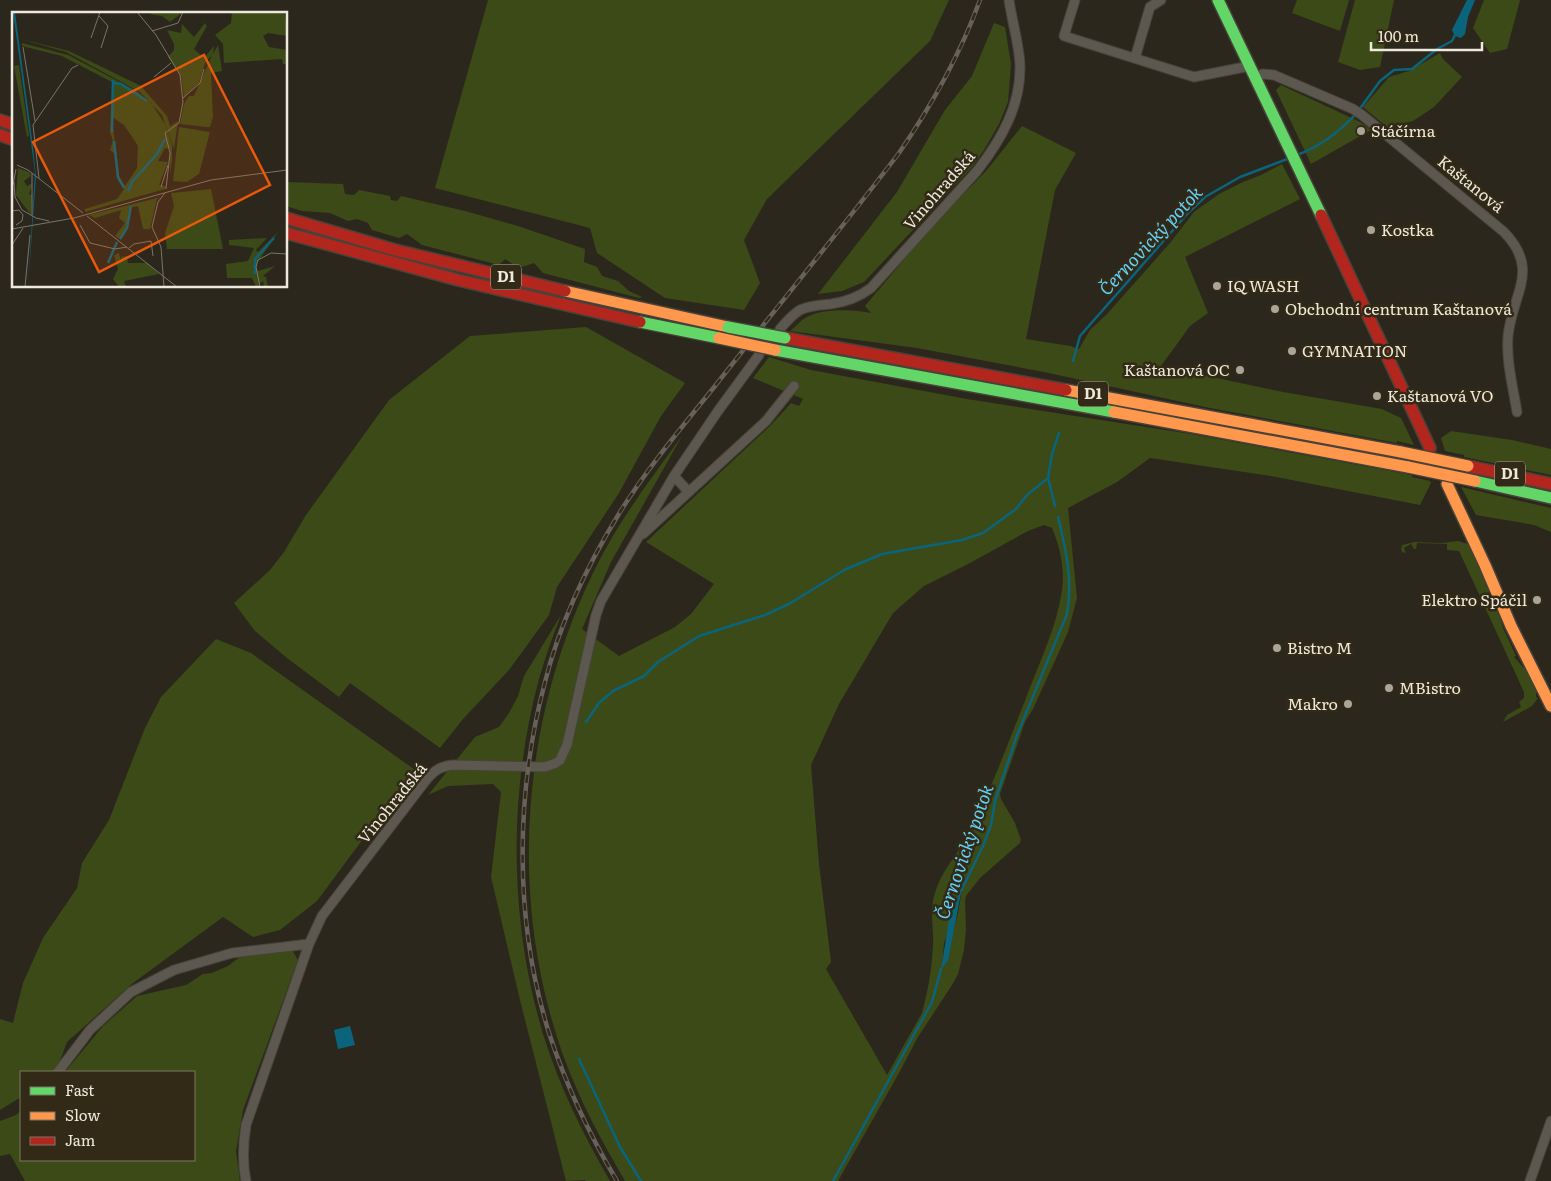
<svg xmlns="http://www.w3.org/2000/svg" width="1551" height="1181" viewBox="0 0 1551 1181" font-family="Literata,serif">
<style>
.green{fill:#3c4a17;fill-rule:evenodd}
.water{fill:#0a657c}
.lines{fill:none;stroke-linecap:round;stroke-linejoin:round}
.stream{stroke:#0a657c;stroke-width:2.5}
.street-casing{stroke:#47433a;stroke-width:11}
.fast-casing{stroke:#47433a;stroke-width:14}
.slow-casing{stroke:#47433a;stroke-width:14}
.jam-casing{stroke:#47433a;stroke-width:14}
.street{stroke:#5c5850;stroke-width:9}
.fast{stroke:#63d668;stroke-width:11}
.slow{stroke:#ff974d;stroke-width:11}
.jam{stroke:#b3261e;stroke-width:11}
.rail-casing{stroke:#66625b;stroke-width:4.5}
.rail{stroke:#322a16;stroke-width:2.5;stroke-dasharray:8;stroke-linecap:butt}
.fast-bridge-casing{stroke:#47433a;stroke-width:14;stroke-linecap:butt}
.slow-bridge-casing{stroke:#47433a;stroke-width:14;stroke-linecap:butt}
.fast-bridge{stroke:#63d668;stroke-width:11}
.slow-bridge{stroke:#ff974d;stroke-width:11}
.poi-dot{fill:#aaa599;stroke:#322a16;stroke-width:2}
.labels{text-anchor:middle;stroke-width:5;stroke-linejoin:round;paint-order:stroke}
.shield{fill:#322a16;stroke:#b6b0a1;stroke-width:1}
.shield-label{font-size:15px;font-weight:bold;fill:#eee9dc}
.poi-label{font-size:16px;fill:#eee9dc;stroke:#322a16;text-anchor:start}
.street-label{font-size:16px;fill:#eee9dc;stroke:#322a16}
.water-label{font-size:18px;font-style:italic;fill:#62d1f7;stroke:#322a16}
.inset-river{fill:none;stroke:#0a657c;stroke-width:2.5}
.inset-road{fill:none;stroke:#7a7569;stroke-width:1}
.view{fill:#e8590c;fill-opacity:0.15;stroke:#e8590c;stroke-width:2.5}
.inset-edge{fill:none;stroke:#eee9dc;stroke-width:2.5}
</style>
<rect width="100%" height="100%" fill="#2c271c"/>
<path class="green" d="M488,0H949L930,41L767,199L744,240L760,283L744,310L665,298L597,253L590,228L435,188Z
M1297,0H1349L1340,31L1292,13Z
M1355,0H1394L1380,67L1360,70L1338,62Z
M1484,0H1520L1507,49L1490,53L1473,28Z
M994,23L1005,27L1011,64L1008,102L999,124L984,150L973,166L864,282L842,291L818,294L897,192L945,110L972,76Z
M1440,53L1443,59L1462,77L1434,107L1413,121L1387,127L1363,107L1389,77L1409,71Z
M1281,85L1360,122L1371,130L1311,164L1276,90Z
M1022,126L1076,153L1055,190L1026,339L1070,346L1079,349L1090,330L1108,313L1170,243L1194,212L1219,194L1243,182L1261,175L1282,164L1300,199L1185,257L1208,313L1190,326L1161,366L1283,392L1382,409L1401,418L1414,445L1397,441V443L1205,407L1044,372L917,348L790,331C795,327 800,321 805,318C820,308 854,309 871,313L865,306L934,224L986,171Z
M286,182L343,184L345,194L354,195L359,190L390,196L391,200L397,201L401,196L465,211L518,226L585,249L584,262L597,267L602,276L618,281L629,291L642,297L639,298L543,273L534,263L519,268L505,259L499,265L422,245L407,234L399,238L372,230L368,223L357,219L348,221L330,213L302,211L286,206Z
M586,327L685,383L661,416L619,493L557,587L549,615L509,670L463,719L440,748L350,683L339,697L287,658L255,631L234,603L270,570L284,552L306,515L389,400L470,336Z
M769,357L811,370L967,399L1191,434L1412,475V477L1430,481L1431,483L1420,505L1271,476L1150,458L1117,482L1068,508L1077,598L1068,632L1033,709L1025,722L1000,794L1001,799L1015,823L1021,840L1020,843L980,878L966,896L965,901L966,929L964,950L958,974L952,985L918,1037L899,1073L838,1181H625C601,1140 579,1099 563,1055C506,895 522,713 598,563C621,518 652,477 682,436L611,562L582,629L619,656L675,627L691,614L714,584L646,542L771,425L791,403L799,406L803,399L753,378ZM1044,525L1052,528C1060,547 1065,569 1062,590C1057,627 1039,663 1026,698C1008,743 991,790 969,834C958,854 941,871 935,893C929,910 934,928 933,945C932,968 928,991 922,1013L887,1075L826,969L831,962L819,864L811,765L839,704L893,613L924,586L970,563L1028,531ZM962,890L958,913L942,969L944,943Z
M1451,431L1512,440L1551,449V475L1464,457V455L1445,451L1441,438Z
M1461,487L1551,508V532L1534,525L1476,515Z
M1458,541L1468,544L1497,607L1503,628L1516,656L1514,657L1529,674L1536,690V697L1538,698L1532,706L1503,722L1507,715L1521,707L1519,702L1524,698V692L1459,551L1447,550V544L1417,543L1416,549H1414L1411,544L1404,548L1406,553L1402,552L1401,549L1402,545L1415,542L1442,543Z
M561,615C553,636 545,657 539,679C508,794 509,920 543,1034C559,1086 583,1134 610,1181H586L585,1180L566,1181L520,1000L491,877L501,792L493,784L448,786L428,795L475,737L499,727L509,713L518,696L524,676Z
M216,639L251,653L418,772L401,797L363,839L317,901L280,930L253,937L223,917L133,983L105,1008L67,1042L58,1066L52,1072H21V1097L0,1110V1019L13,1023L23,983L43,938L77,888L82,863L109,820L145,728L161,697Z
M292,950L298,960L243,1110L236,1151L240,1181H25L10,1154L0,1156V1121L16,1115L21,1111V1160H194V1072H65L103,1026L137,996L186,985L203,974L212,973L228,966L241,956L259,953Z"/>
<path class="water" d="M1467,0H1475L1468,17L1465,34L1461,38L1455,36L1452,30Z
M962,888L948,960L941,970L950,913Z
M350,1026L355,1045L338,1049L334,1030Z"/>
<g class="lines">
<path class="stream" d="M1359,110L1380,81L1394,70L1412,69L1437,49L1452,41L1456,33
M1297,155C1319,147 1340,131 1356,114
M1073,361L1080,336L1188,213L1205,197L1240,177L1290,158
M1055,506L1048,478L1052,454L1059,433
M586,722L599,703L613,691L644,676L658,662L699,636L765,615L789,604L844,570L882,554L962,540L983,533L1016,509L1027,495L1048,478
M961,891L983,846L991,825L995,801L1017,735L1067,614C1073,581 1066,549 1058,517
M579,1059L620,1147L641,1181
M833,1181L932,1002L941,969"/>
<g class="street-casing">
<path id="street" d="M1075,0L1064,36L1194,77L1250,66
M1135,58L1150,7L1161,0
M1255,77L1263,74L1274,75L1353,109L1362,115L1504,232C1541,270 1512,294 1508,336C1506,361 1513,387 1517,412
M780,329C786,322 792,315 800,310C810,305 820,305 831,304C846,302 859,297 871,288L977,171C1001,140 1021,106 1020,65C1019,43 1012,22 1009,0
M674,476L688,491
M643,534L766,421L794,386
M58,1072L90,1030L131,992L174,970L232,953L309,944
M246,1181C242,1162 243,1144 246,1125L309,944L322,916L427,779C435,770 441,766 453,765L545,767L556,763L560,760L567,745L596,615L601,601L674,476L718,411L759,355
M1530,1181L1551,1121"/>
</g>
<g class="fast-casing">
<path id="fast" d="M1218,0L1321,215
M640,322L719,338
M775,350L1114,412
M1475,481L1551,498"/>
</g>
<g class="slow-casing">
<path id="slow" d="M565,291L728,327
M1066,390L1401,452
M1114,412L1408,467
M1447,484L1485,565L1511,626L1551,706"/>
</g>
<g class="jam-casing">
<path id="jam" d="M0,120L14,125
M0,135L14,140
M1321,215L1430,448
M286,218L395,250L565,291
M286,233L458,280L640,322
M785,338L1066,390
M1468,466L1551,484"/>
</g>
<use href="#street" class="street"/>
<use href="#fast" class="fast"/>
<use href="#slow" class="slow"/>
<use href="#jam" class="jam"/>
<g class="rail-casing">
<path id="rail" d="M617,1181C589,1134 566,1085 549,1033C514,921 515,795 545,682C560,622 588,564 620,512C648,467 682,427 715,386C776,308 839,232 899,153C932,105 960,55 980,0"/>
</g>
<use href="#rail" class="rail"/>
<g class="fast-bridge-casing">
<path id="fast-bridge" d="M728,327L785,338"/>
</g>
<g class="slow-bridge-casing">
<path id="slow-bridge" d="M719,338L775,350
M1401,452L1468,466
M1408,467L1475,481"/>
</g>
<use href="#fast-bridge" class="fast-bridge"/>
<use href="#slow-bridge" class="slow-bridge"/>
</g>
<g class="poi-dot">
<circle cx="1361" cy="131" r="5"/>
<circle cx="1371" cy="230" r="5"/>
<circle cx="1217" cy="286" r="5"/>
<circle cx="1275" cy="309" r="5"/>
<circle cx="1292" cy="351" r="5"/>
<circle cx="1240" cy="370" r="5"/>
<circle cx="1377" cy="396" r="5"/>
<circle cx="1537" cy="600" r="5"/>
<circle cx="1277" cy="648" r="5"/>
<circle cx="1389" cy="688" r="5"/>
<circle cx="1348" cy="704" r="5"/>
</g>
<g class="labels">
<g class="shield">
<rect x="491" y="264.5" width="30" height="25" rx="4"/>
<rect x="1078" y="381.5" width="30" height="25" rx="4"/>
<rect x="1495" y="461.5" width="30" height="25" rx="4"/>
</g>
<g class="shield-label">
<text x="506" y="282">D1</text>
<text x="1093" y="399">D1</text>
<text x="1510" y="479">D1</text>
</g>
<g class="poi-label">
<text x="1371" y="137">Stáčírna</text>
<text x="1381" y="236">Kostka</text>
<text x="1227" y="292">IQ WASH</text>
<text x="1285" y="315">Obchodní centrum Kaštanová</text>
<text x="1302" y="357">GYMNATION</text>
<text x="1230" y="376" text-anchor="end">Kaštanová OC</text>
<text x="1387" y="402">Kaštanová VO</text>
<text x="1527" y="606" text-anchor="end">Elektro Spáčil</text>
<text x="1287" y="654">Bistro M</text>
<text x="1399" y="694">MBistro</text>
<text x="1338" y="710" text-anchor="end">Makro</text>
</g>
<g class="street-label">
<text transform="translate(1471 184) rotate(39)" y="6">Kaštanová</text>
<text transform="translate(939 190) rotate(-49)" y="6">Vinohradská</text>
<text transform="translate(392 803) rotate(-51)" y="6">Vinohradská</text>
</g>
<g class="water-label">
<text transform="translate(1151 241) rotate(-47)" y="6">Černovický potok</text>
<text transform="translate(965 852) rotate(-71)" y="6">Černovický potok</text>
</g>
</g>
<g transform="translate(12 12)">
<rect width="275" height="275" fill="#2c271c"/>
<path d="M142,0H171L158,10L150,4L138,2ZM220,0H273L275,24L256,21L251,24L257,35L275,38V52H271L270,47L212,51L211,32L203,23L219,11ZM193,11L195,14L182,37L192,46L202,34L201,42L206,33L210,59L199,61L201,105L198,115H194L168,112L172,92L177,84H182L200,43L193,51L187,71L172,85L169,64L156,45L162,38V32L155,18L169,21L170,12L182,25ZM9,27L57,39L129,74L155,104L158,114L166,109L162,137L150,103L128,80L54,40ZM10,31L56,43L123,78L139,91L153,112L160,133V147L158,163V137L153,136L146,149L156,150L147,173L154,174L153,177L73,200V197L105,187L112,177L105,166L103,142L98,138L101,129L98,120L100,70L50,44L10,34ZM100,105L112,113L126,134L125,156L113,174L106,162ZM7,53L17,124L15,125L2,54ZM167,115L198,120L187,162L175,170L161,169ZM6,156L17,160L19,164L12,169L15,174L21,171L17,182L20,183L19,203L4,183ZM199,177L211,237H155L153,221L162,194L159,181ZM149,185L145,187L138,217H131L126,194L120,195L114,217L107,227L103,224L113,211L107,206L109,198L83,206L77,203ZM266,220L243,254L246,259L263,254L251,264L254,265L256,275H252L251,269L244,275L240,266H215L214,252L236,249L242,236L217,233V228L255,226L244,238L246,240ZM107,241L109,250V245L115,244L116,251H135L147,262L112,269L114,275H107L101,267L106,257L102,243Z" fill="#3c4a17" fill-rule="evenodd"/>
<path d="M1,0H3L21,135L24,165L16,275L23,160Z" fill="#0a657c"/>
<path class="inset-river" d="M101,71L109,72L135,89M100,120L101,68M102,129L106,165L112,176M116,179L120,170L145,142L153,127M108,227L115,216L119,194M96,251L105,230M243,262V247L262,226"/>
<path class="inset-road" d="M125,0L144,23L168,63L171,90L167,111L153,121L158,141L154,177M87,4L96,14L89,36M140,19L166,11L171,0M79,26L88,0M11,35L23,109M142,65L159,51M171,86L188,71L192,57M5,153L16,158L71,201M27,166L21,113L60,56L66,53M2,170L3,185L10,198L24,206L37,209M1,173L4,157M149,175L156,153M0,199L7,198L11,203L10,209L4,213M20,203V161M75,204L165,275M68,213L78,231L103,237L115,235M0,217L62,206L199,168L275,158M0,233L11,216M117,236L122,232L139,229L141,244M13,275L18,223M152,275L149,235L140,215L146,190L153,181M248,275L244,255L246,248L259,241L275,242"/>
<path class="view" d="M192,43L258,173L87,260L21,130Z"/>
<rect width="275" height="275" class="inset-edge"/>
</g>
<rect x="20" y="1071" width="175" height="90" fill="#322a16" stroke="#7d7665"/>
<rect x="30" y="1087" width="25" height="8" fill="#63d668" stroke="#7d7665"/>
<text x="65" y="1096" font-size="15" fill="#eee9dc">Fast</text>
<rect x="30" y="1112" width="25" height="8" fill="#ff974d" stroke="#7d7665"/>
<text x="65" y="1121" font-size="15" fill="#eee9dc">Slow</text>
<rect x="30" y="1137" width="25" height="8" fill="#b3261e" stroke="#7d7665"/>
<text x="65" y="1146" font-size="15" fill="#eee9dc">Jam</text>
<path d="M1371 42v8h111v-8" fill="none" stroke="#eee9dc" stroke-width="2.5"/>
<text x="1378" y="42" font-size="15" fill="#eee9dc" stroke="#322a16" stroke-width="4" paint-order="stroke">100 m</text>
</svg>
